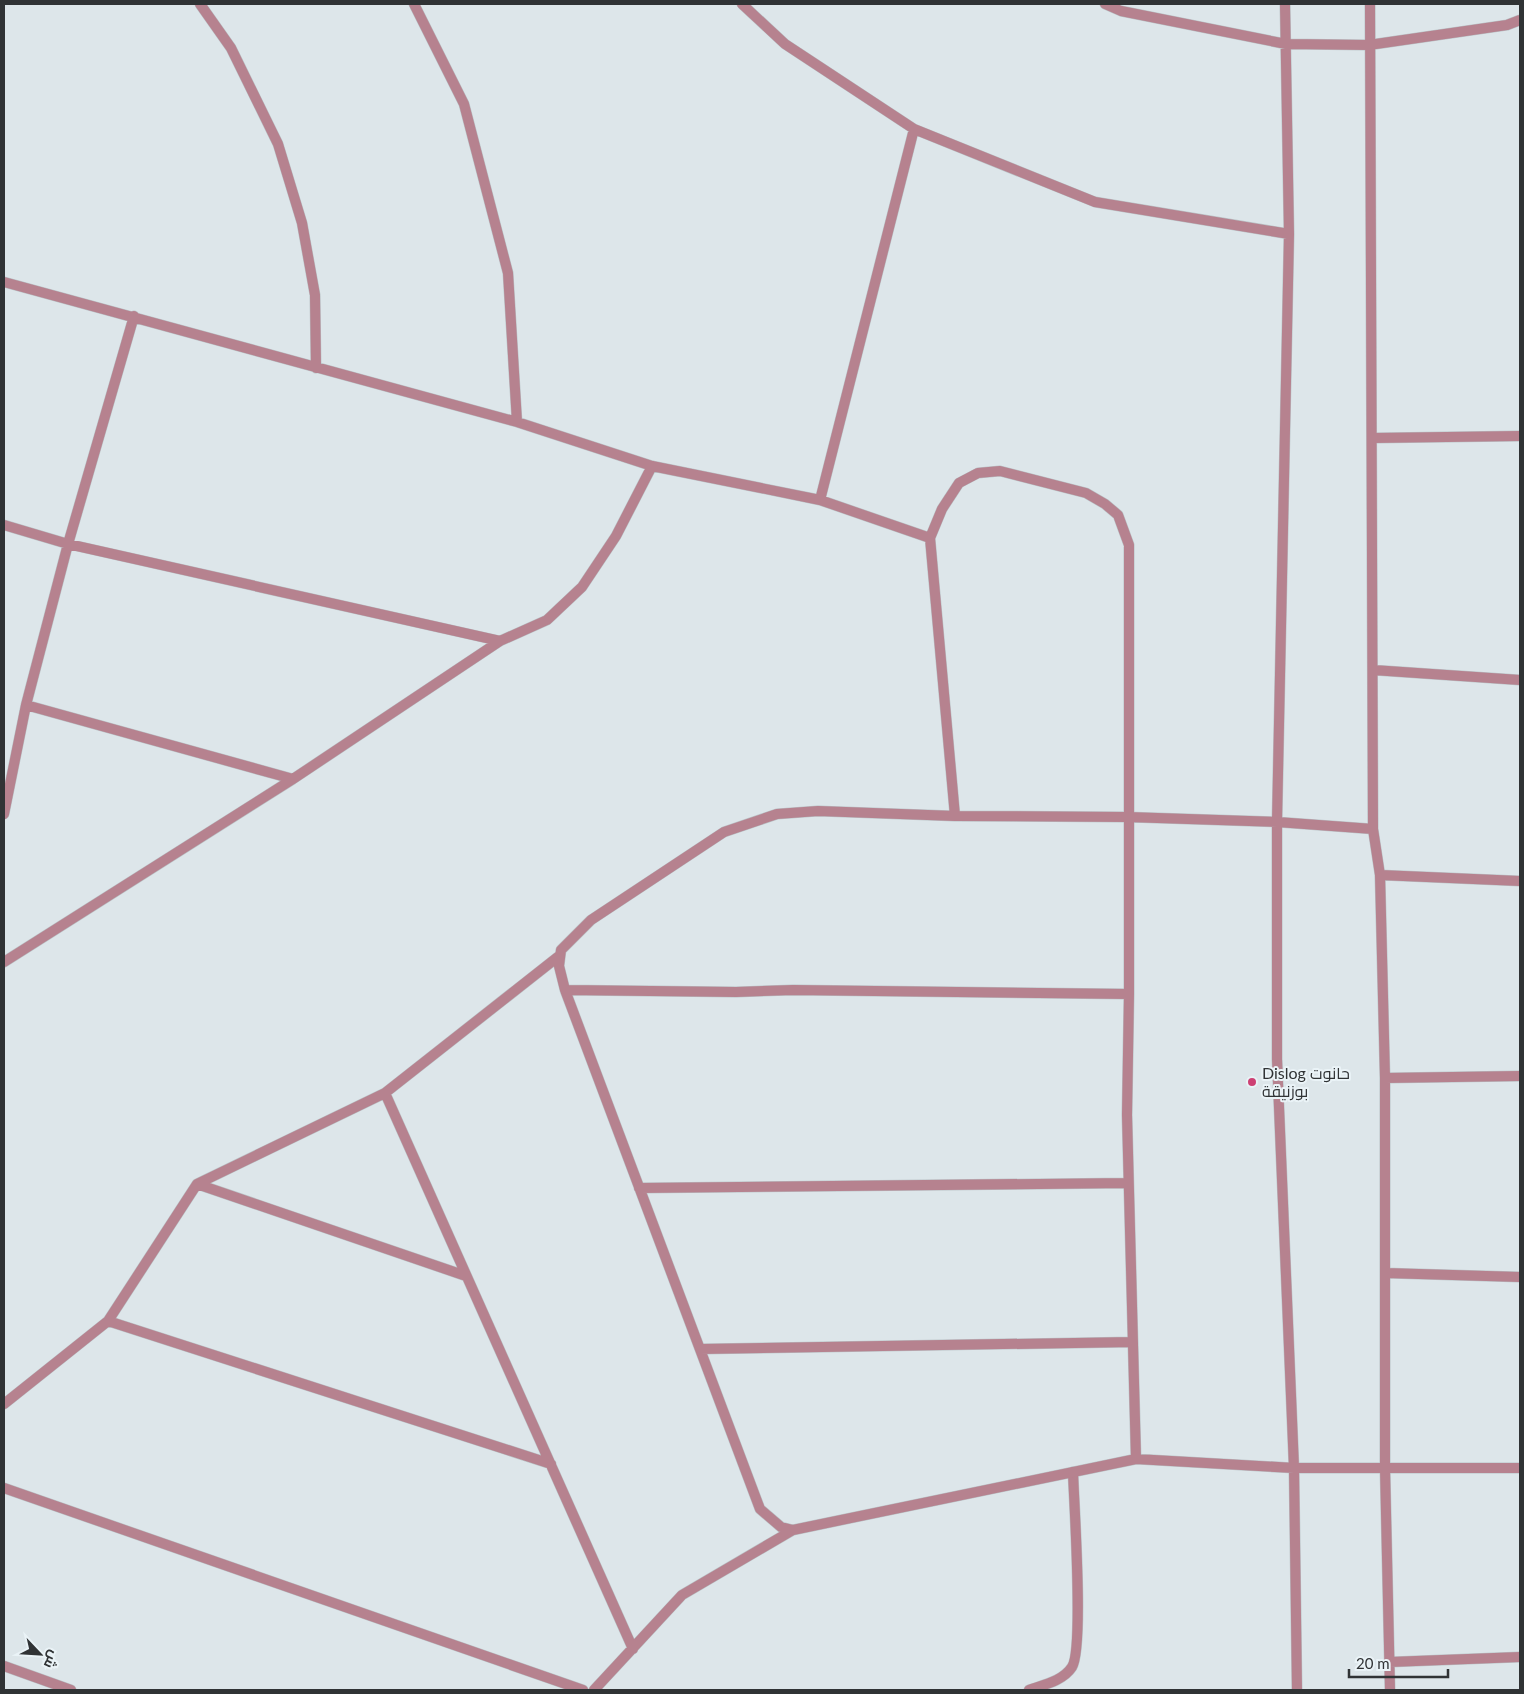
<svg xmlns="http://www.w3.org/2000/svg" width="1524" height="1694" viewBox="0 0 1524 1694" font-family="Lato,Cairo,sans-serif">
<style>
.lines{fill:none;stroke-linecap:round;stroke-linejoin:round}
.service-casing{stroke:#bac2c6;stroke-width:11}
.minor-casing{stroke:#bac2c6;stroke-width:11}
.service{stroke:#b6828f;stroke-width:10}
.minor{stroke:#b6828f;stroke-width:10}
.poi-dot{fill:#cd4073;stroke:#eaf3f7;stroke-width:2}
.labels{text-anchor:middle;stroke-width:4;stroke-linejoin:round;paint-order:stroke}
.poi-label{font-size:16px;fill:#303335;stroke:#eaf3f7;text-anchor:start}
</style>
<rect width="100%" height="100%" fill="#dde6ea"/>
<g class="lines">
<g class="service-casing">
<path id="service" d="M1029,1690C1043,1685 1063,1681 1072,1667C1084,1648 1074,1504 1073,1472"/>
</g>
<g class="minor-casing">
<path id="minor" d="M200,4L231,48L278,144L302,223L315,295L316,368
M414,4L464,104L508,273L517,422
M742,4L785,44L914,129L1095,202L1289,234
M1105,4L1121,11L1286,44L1369,45L1507,25L1520,20
M1285,4L1289,234L1277,822V1059L1294,1468L1297,1690
M1370,4L1373,829L1380,875L1385,1078V1468L1390,1690
M4,282L517,422L652,466L820,500L930,538L955,816
M1373,438L1520,436
M820,500L914,129
M4,525L68,544L500,641
M1373,670L1520,680
M26,705L293,779
M4,814L26,705L68,544L134,316
M1380,875L1520,881
M4,962L293,779L500,641L547,620L582,587L616,536L652,466
M565,990L736,992L793,990L1129,994V545L1118,515L1105,504L1086,493L1000,471L978,473L959,483L942,509L930,538
M1129,994L1127,1115L1136,1459L1294,1468H1520
M1385,1078L1520,1076
M385,1093L633,1649
M197,1184L466,1276
M639,1188L1128,1183
M1385,1273L1520,1277
M108,1321L551,1464
M700,1349L1133,1342
M4,1404L108,1321L197,1184L385,1093L559,956
M4,1488L583,1690
M793,1530L781,1527L760,1509L565,990L559,966L561,950L591,920L724,832L777,814L818,811L955,816L1127,817L1277,822L1373,829
M1390,1662L1520,1657
M4,1666L71,1690
M594,1690L682,1595L793,1530L1136,1459"/>
</g>
<use href="#service" class="service"/>
<use href="#minor" class="minor"/>
</g>
<circle class="poi-dot" cx="1252" cy="1082" r="5"/>
<g class="labels">
<g class="poi-label">
<text x="1262" y="1079">Dislog حانوت<tspan x="1262" dy="18">بوزنيقة</tspan></text>
</g>
</g>
<rect width="1524" height="1694" fill="none" stroke="#303335" stroke-width="10"/>
<g transform="translate(40 1654) rotate(115)" stroke="#eaf3f7" stroke-width="4" paint-order="stroke">
<path d="M0-4L9 19L0 12L-9 19Z" fill="#303335"/>
<text y="-8" font-size="14" font-weight="bold" text-anchor="middle" fill="#303335">ش</text>
</g>
<path d="M1349 1669v8h99v-8" fill="none" stroke="#303335" stroke-width="2.5"/>
<text x="1356" y="1669" font-size="15" fill="#303335" stroke="#eaf3f7" stroke-width="4" paint-order="stroke">20 m</text>
</svg>
